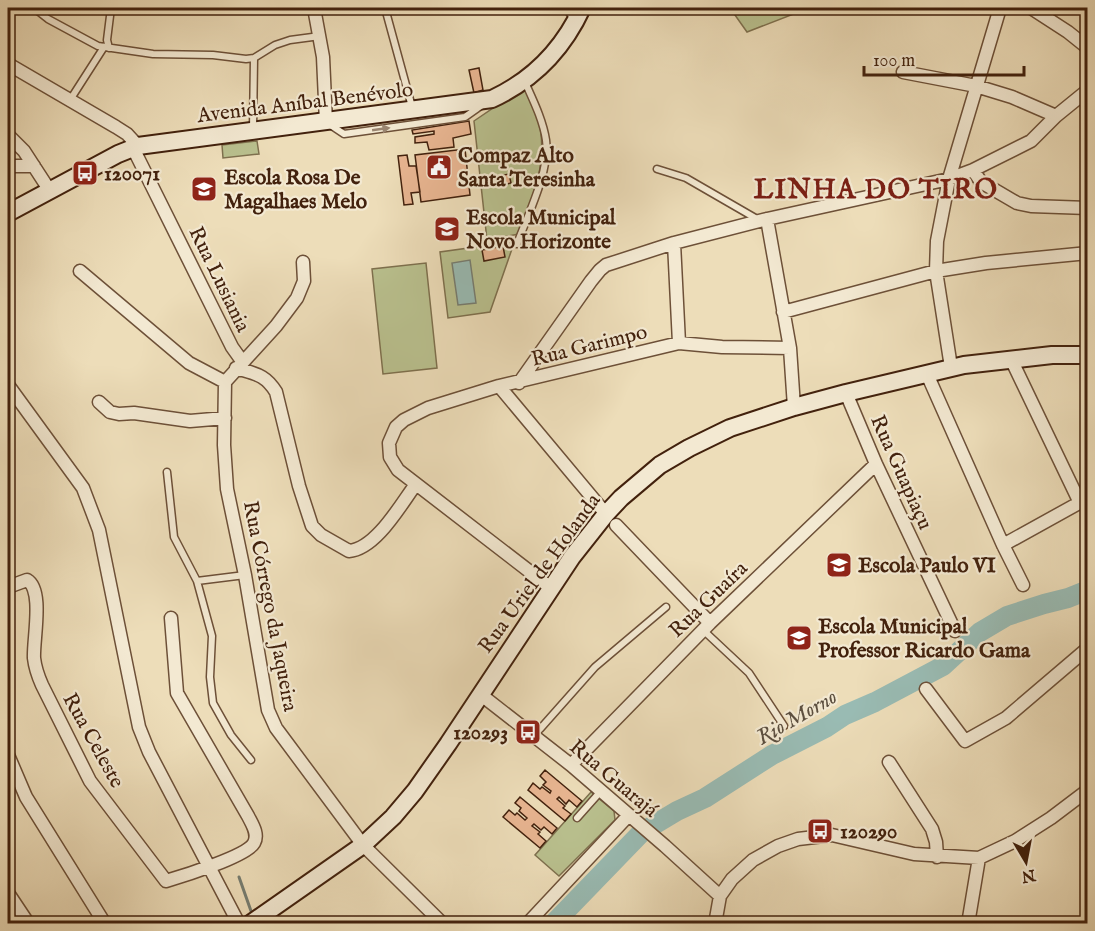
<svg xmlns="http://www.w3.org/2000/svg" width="1095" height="931" viewBox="0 0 1095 931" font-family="'IM FELL English',serif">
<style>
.green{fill:#b9c08e;stroke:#7e704e;stroke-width:1.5}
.water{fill:#99bbb3;stroke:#767d71;stroke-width:1.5}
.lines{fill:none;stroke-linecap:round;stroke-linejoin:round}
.stream{stroke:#767d71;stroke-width:3}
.river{stroke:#99bbb3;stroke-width:20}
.building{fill:#e8b591;stroke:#42210d;stroke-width:1.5}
.lane-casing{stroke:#6d5038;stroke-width:9}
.street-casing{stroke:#6d5038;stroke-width:15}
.secondary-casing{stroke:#42210d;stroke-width:20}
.lane{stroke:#f3e9d2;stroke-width:6}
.street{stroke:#f3e9d2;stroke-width:12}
.secondary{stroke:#f3e9d2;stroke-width:16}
.oneway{fill:#9a8570}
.labels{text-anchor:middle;stroke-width:4.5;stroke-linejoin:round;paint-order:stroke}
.street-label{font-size:21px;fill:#42210d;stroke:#f3e9d2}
.poi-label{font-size:21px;font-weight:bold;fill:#42210d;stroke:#f3e9d2;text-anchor:start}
.water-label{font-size:22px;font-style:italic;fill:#5c4f3f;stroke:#f3e9d2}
.district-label{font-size:27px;font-weight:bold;letter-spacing:1.5px;fill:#7a1f14;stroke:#f3e9d2}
</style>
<rect width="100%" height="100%" fill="#edddb9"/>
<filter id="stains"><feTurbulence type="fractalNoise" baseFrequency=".00333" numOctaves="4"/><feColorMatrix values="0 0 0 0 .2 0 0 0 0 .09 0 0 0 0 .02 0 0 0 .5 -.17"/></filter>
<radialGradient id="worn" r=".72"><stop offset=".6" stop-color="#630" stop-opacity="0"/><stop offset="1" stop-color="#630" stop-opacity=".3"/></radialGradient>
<path class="green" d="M730,8H809L747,32Z
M524,87C528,96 535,106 538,116C549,163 534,191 519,234L487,240L474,121Z
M257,141L259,154L223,158L222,145Z
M511,242L513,246L490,312L448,318L440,252Z
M426,263L437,368L383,374L372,269Z
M591,792L614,811L615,820L559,876L535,855Z"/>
<path class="water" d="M470,260L476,303L458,305L452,263Z"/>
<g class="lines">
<path class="stream" d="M239,877L251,911"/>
<path class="river" d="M553,924L642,832L677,811L705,798L772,755L827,727L845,715L875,702L943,666L980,632L1007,616L1044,604L1068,598L1088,590"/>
</g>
<path class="building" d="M479,68L483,90L474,93L469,70Z
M469,121L471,134L453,138L454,147L429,150L427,142L415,143V137L434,134V131L413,134L412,130Z
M465,149L470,195L421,202L415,155Z
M407,155L409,166H416L420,192L411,193L413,204L404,205L398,156Z
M509,174L511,183L503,185L502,181L488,183L487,178Z
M503,246L505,257L484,261L482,250Z
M545,770L582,801L577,807L569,800L566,804L559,797L557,799L565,806L563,808L571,814L565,821L528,790L533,783L540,789L542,787L550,793L551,791L543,785L546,782L540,776Z
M520,797L557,828L552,834L544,827L541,830L534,824L532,826L540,832L538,834L546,841L540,848L503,817L509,810L515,815L517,813L525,820L527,818L519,811L521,808L515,803Z"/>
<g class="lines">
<g class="lane-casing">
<path id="lane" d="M34,8L48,19L98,46L153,54L213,55L246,59L254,58L275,45L290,40L320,36
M385,8L412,107
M109,48L107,40L111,8
M70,100L104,47
M329,124L344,134L465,117L482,105
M253,129L254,58
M657,169L686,178L757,219
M517,244C528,214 550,171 546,140C543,120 533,100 525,82
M167,472L174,537L197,581L212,636L210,677L213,703L231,735L251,760
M197,581L245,575
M703,630L749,673L784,726
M540,729L595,667L666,607
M577,818L601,791"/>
</g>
<g class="street-casing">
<path id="street" d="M314,8L323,57L326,122
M569,8L577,17
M1031,8L1068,32L1088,48
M8,64L116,127L127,134L138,146
M903,72L976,86L1012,97L1056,116
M8,135L24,151L50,191
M133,148L232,347L242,361
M8,166H34
M973,170L981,182L1017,203L1031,206L1088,208
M767,219L790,348L794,407
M674,243L679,343
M303,262L304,281L297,298L276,326L225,382L224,445L227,489L245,575L268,710L276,728L363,845L443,924
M80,271L189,363L225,382
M783,312L936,271L986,263L1088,253
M1011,359L1080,503
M951,367L936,271L937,241L949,179L1000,8
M236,368C255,374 265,374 276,392L299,486L312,526L321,535L349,551C376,549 401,504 416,484
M927,374L1003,545L1023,585
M519,383L591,281L600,270L606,265L674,243L767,219L949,179L973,170L1031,141L1056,116L1088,90
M8,385L83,488L99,530L139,727L149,752L239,924
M499,386L606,514
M846,393L876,464L955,631
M99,402L110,412L119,414L134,413L190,421L225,418
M616,525L710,623
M1003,545L1088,498
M8,587L27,580C44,590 33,639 34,658C35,667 38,676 42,685L90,781L166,881C183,876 247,856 254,843C259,834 252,824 248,816L177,693L171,618
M551,588L398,470L390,457L389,443L396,427L404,420L428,408L499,386L679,343L722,347L790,348
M926,689L965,741L1006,718L1088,648
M480,694L571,765L665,846L720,896
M8,755L26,797L105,924
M889,762L932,829L936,842L937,857
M571,765L710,623L876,464
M8,893L26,920L22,924
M527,924L629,815
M715,924L720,896L732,879L753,860L778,846L798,839L832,835L914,854L979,858L1015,841L1051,818L1088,790
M968,924L979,858"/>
</g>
<g class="secondary-casing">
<path id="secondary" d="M8,213L118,154L138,146L492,99C533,80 563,49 582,8
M250,924L363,845L393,817L415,791L448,744L572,557L606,514L621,498L660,465L689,448L730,428L794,407L846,393L964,365L1052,355H1088"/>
</g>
<use href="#lane" class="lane"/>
<use href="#street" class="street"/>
<use href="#secondary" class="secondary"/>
</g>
<defs><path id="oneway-solid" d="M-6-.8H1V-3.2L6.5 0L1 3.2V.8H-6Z" transform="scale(1.5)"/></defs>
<use class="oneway" href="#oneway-solid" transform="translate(381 129) rotate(-8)"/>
<defs>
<g id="civic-square" transform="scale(1.35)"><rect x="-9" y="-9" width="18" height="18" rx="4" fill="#8f2418" stroke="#f3e9d2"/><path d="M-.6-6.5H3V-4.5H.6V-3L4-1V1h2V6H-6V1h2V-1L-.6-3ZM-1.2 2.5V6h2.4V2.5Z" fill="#fff"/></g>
<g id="bus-square" transform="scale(1.35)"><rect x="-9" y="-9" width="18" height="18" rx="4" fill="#8f2418" stroke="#f3e9d2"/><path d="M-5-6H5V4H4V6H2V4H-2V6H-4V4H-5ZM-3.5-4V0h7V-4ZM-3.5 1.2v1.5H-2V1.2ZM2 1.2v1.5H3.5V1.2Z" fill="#fff"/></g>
<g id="school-square" transform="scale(1.35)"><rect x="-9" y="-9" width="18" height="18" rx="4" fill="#8f2418" stroke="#f3e9d2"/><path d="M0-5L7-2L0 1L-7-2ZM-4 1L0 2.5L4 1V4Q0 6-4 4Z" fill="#fff"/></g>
</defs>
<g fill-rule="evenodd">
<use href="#civic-square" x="439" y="167"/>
<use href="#bus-square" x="85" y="173"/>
<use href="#school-square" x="204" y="189"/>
<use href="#school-square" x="447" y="229"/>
<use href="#school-square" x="839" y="565"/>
<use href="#school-square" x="799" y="638"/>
<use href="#bus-square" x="528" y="732"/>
<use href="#bus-square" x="820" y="831"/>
</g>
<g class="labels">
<g class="street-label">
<text transform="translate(305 102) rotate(-7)" y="7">Avenida Aníbal Benévolo</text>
<text transform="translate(220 279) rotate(64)" y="7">Rua Lusiania</text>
<text transform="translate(589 345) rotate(-14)" y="7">Rua Garimpo</text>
<text transform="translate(902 472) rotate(66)" y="7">Rua Guapiaçu</text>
<text transform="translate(539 573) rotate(-54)" y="7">Rua Uriel de Holanda</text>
<text transform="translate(708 599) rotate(-44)" y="7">Rua Guaíra</text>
<text transform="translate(271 606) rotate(79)" y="7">Rua Córrego da Jaqueira</text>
<text transform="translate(94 740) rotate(61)" y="7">Rua Celeste</text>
<text transform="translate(614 778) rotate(40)" y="7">Rua Guarajá</text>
</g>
<g class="poi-label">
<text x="458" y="162">Compaz Alto<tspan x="458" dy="24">Santa Teresinha</tspan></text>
<text x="104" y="180">120071</text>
<text x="224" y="184">Escola Rosa De<tspan x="224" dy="24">Magalhaes Melo</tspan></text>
<text x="466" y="224">Escola Municipal<tspan x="466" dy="24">Novo Horizonte</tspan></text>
<text x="858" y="572">Escola Paulo VI</text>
<text x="818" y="633">Escola Municipal<tspan x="818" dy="24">Professor Ricardo Gama</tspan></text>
<text x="508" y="739" text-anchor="end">120293</text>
<text x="840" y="838">120290</text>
</g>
<g class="water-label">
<text transform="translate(796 716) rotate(-30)" y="8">Rio Morno</text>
</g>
<g class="district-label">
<text x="876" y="198">LINHA DO TIRO</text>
</g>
</g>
<rect width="1095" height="931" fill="none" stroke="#edddb9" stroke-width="30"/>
<rect x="9" y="9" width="1077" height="913" fill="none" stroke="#42210d" stroke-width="3"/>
<rect x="15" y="15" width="1065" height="901" fill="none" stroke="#42210d" stroke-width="1.5"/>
<g transform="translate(1026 862) rotate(170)" stroke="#f3e9d2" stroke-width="4.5" paint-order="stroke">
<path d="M0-4.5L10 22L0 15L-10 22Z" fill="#42210d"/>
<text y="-9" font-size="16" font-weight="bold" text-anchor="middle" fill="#42210d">N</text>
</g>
<path d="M864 66v9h160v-9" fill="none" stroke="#42210d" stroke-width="3"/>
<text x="873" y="66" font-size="18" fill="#42210d" stroke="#f3e9d2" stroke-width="4.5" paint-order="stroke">100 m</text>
<rect width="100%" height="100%" filter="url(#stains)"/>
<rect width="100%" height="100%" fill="url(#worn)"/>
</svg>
